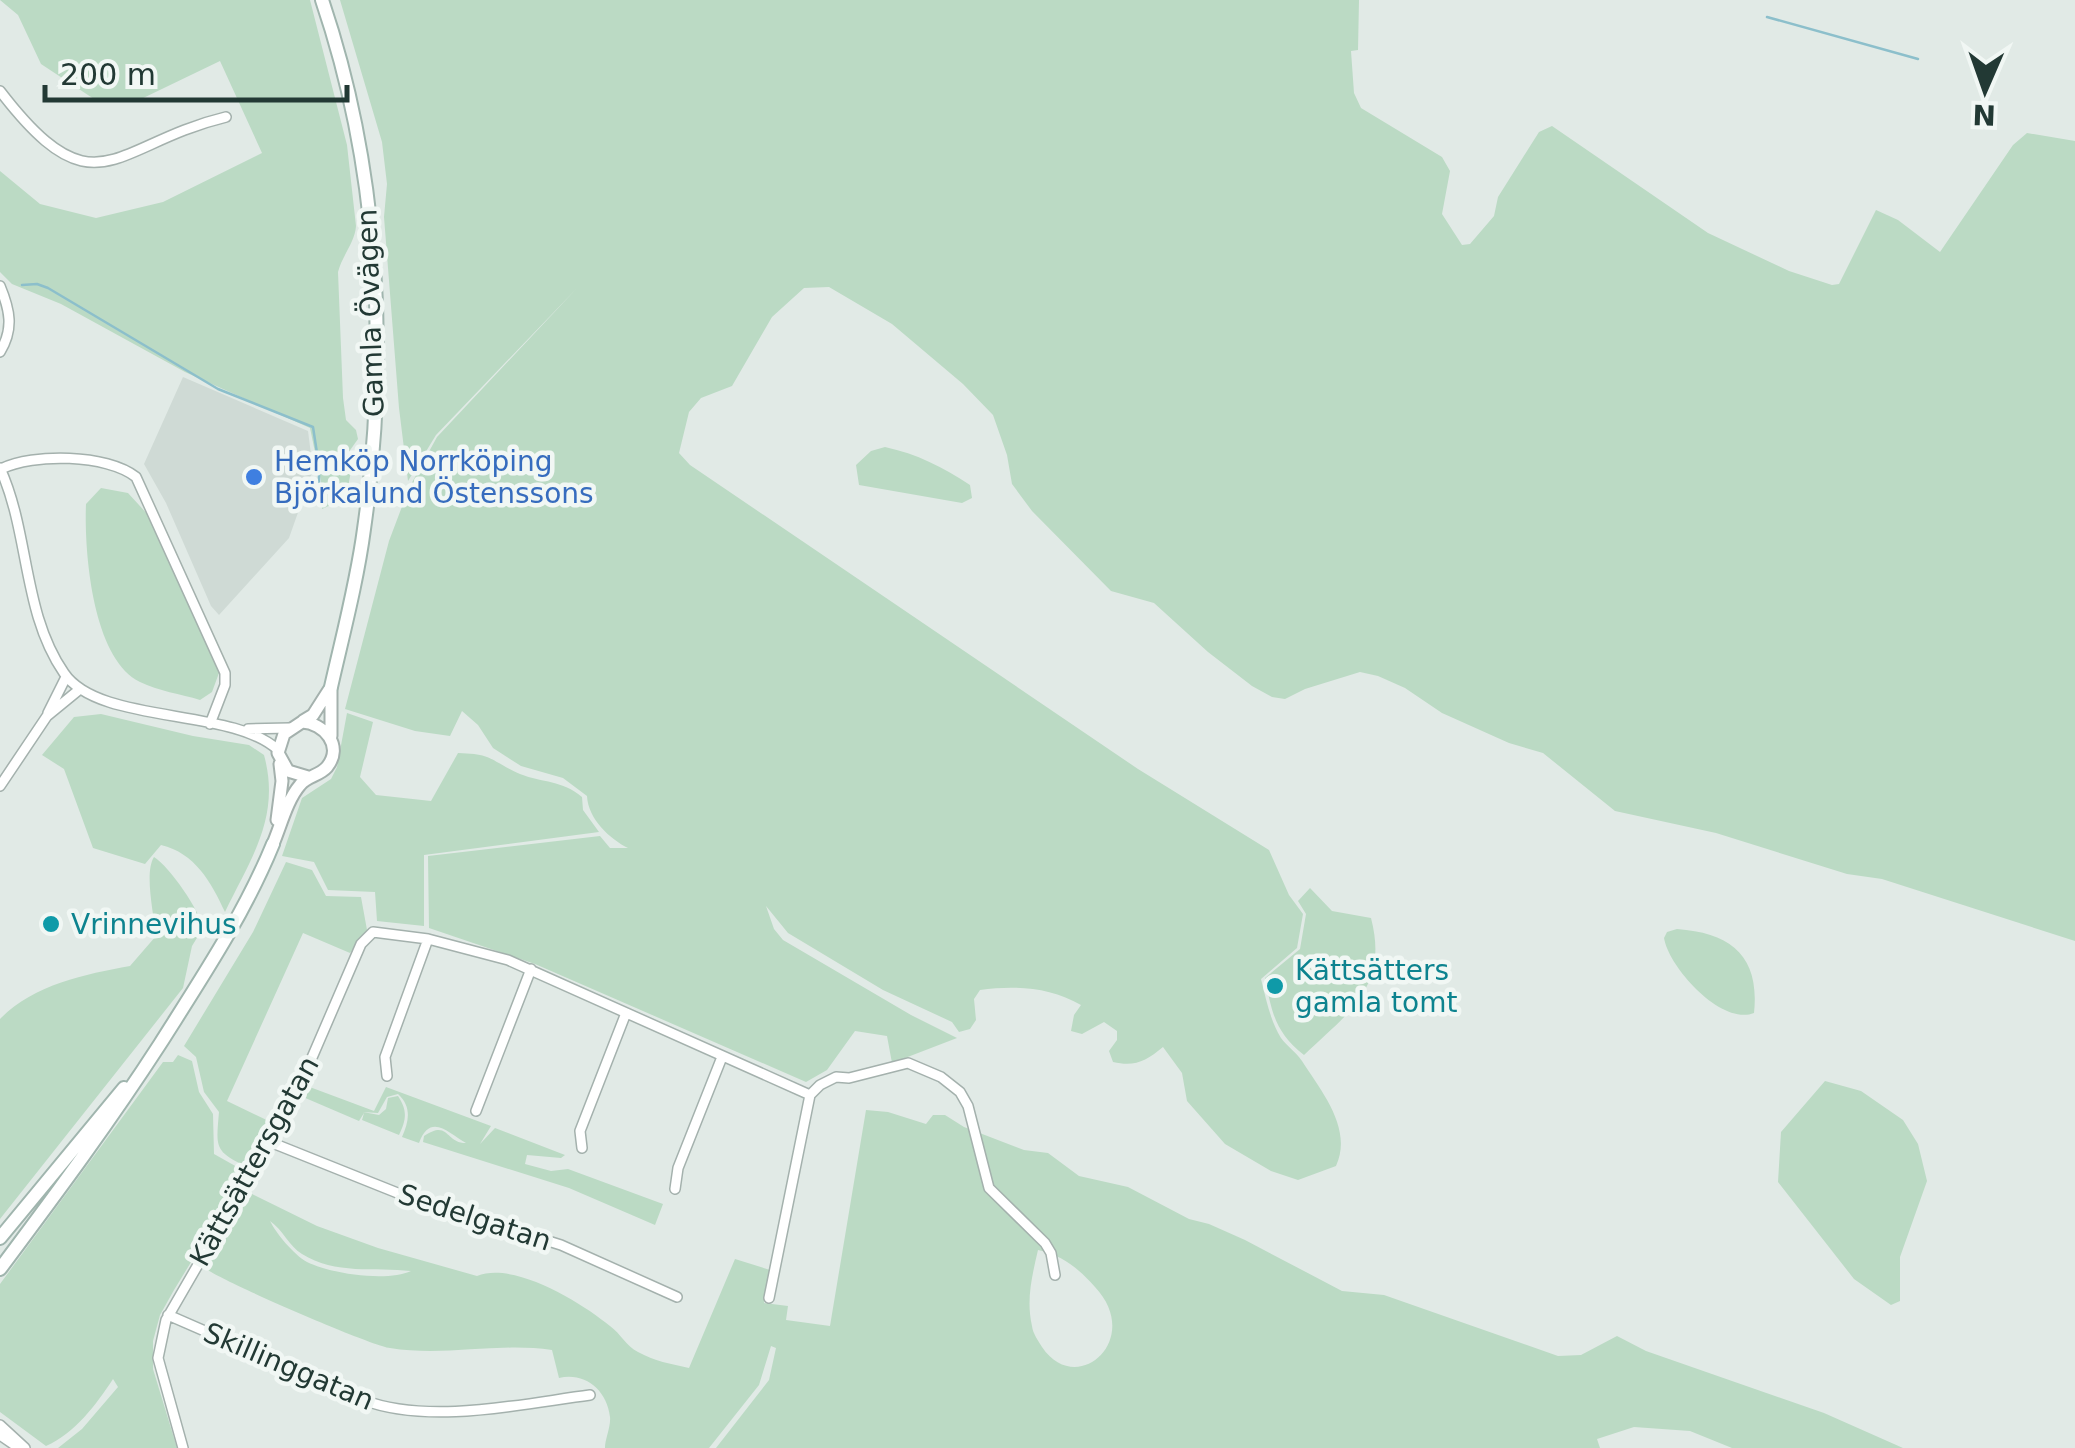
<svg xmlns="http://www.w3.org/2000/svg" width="2075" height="1448" viewBox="0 0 2075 1448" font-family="'DejaVu Sans',sans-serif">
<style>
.built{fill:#cfdad5}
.green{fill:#bbdac4;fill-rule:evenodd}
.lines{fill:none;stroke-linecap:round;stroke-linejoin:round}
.stream{stroke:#8cbfcb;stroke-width:2.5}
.minor-casing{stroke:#a4b1ad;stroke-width:12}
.tertiary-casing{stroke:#a4b1ad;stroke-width:15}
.secondary-casing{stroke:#a0b5ae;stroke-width:16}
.minor{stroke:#fff;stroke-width:9}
.tertiary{stroke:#fff;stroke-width:11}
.secondary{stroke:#fff;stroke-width:12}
.shop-dot{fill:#3f7fe0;stroke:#f1f7f4;stroke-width:4}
.culture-dot{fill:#0f9aa8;stroke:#f1f7f4;stroke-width:4}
.labels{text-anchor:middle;stroke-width:9;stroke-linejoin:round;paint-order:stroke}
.street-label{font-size:28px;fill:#223934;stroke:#f1f7f4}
.shop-label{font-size:28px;fill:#366cbe;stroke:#f1f7f4;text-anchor:start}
.culture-label{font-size:28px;fill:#0d838f;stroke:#f1f7f4;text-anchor:start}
</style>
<rect width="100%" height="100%" fill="#e1eae6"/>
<path class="built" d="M183,377L308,431L313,470L289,538L219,615L211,606L166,503L144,464Z"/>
<path class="green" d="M0,0H310L347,145L356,226C355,242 342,256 338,272L343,398L346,420L356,430L358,439L343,460L351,471L346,498L322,509L321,481L310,428L185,372L61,304L12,284L0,272V171L40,204L96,218L163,202L262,153L220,61L137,101L94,99L41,64L18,15Z
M340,0H1359L1358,50L1351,51L1354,93L1361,108L1442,157L1450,171L1442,214L1462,245L1470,244L1494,216L1498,197L1539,132L1552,126L1708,233L1789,271L1832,285L1839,284L1876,210L1898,220L1940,252L2013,145L2027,133L2075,141V941L1882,879L1847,874L1716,833L1615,811L1543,753L1509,743L1442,713L1405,688L1378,676L1360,672L1305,689L1285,699L1272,697L1252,686L1208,652L1154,603L1111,591L1032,511L1012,484L1007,455L993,415L963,384L892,324L829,287L804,288L772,317L732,386L701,398L689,412L679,453L690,465L1138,769L1269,850L1289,895L1303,914L1297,948L1261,979C1266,999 1270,1020 1281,1038C1287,1046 1296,1052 1302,1061C1322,1092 1353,1129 1336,1166L1298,1180L1271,1171L1225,1144L1187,1101L1182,1073L1163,1047C1146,1061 1135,1067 1113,1062L1109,1051L1117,1040V1031L1104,1022L1082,1034L1071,1031L1074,1015L1081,1005C1050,987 1015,985 980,990L974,999L976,1020L970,1029L959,1032L952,1022L883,990L788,933L766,906L774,929L783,940L911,1015L957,1038L892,1063L887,1036L855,1031L827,1070L806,1082L535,964L429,928L428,856L600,836L610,848H628C610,839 588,819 587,796L563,778L521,766L493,748L478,725L462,711L450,736L415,731L345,709L389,541L409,488L437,437L578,287L436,435L408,481L399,408L384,217L387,184L382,142Z
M885,447C917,454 943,467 970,485L972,498L962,503L859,485L856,465L871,451Z
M101,488L128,493L150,517L197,617L217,641L219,673L212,692L200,700C181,694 158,691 140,682C92,659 84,550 86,504Z
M347,713L373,722L360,777L376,795L431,801L458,753C495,754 490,761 520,774C543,783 562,780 582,797L583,810L599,832L424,855V926L377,921L375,892L328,890L314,862L282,856L302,798L331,779L337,767Z
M101,714L193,736L249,745L264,755C281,817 251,858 225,912C211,882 195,853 161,845L145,864L93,848L64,769L42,755L74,717Z
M154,857C170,867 200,911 203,928L192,946L183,988L0,1219V1019C33,985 85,974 130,966L156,936C154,915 144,873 154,857Z
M286,862L312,870L326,896L361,897L367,930L350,953L303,933L227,1101L275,1124L247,1167C214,1151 216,1148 219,1112L204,1092L196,1057L184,1046L253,932Z
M1310,888L1332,911L1371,918C1389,987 1349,1012 1304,1055C1275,1032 1272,1013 1265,978L1300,949L1306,914L1298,901Z
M1677,929C1732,933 1760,957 1754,1013C1722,1026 1669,968 1664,938L1667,932Z
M178,1055L192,1061L199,1092L213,1114L214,1154L246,1172L174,1290L160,1315L153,1341V1369L177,1448H58L82,1429L118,1387L113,1379C96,1405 75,1433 46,1446L0,1412V1284L163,1062H173Z
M1825,1081L1861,1091L1903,1120L1918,1144L1927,1181L1900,1257V1301L1891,1305L1854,1279L1778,1182L1781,1132Z
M307,1086L374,1111L386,1087L491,1126L480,1144L495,1128L565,1155L561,1158L527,1155L525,1164L551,1171L568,1169L663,1204L655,1225L569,1188L423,1142L424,1136C449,1119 445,1143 466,1143C450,1135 431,1111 419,1143L402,1137C409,1121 412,1107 398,1094L387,1097L378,1113L363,1112L379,1115L386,1109L388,1098L398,1096C408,1111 406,1120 399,1135L362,1120L364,1113L359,1121L303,1097Z
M866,1110L888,1112L926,1124L933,1115H945L964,1127L1024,1150L1048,1153L1079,1176L1128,1187L1189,1219L1209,1224L1245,1240L1342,1291L1384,1295L1558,1356L1581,1355L1617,1336L1646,1351L1824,1413L1903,1448H1732L1690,1431L1634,1427L1597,1439L1600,1448H716L769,1380L776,1348L771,1346L759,1385L709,1448H605C605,1439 611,1427 610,1417C607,1390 585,1372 559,1378L552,1350C498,1342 444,1357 390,1348C369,1345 219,1280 205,1268L250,1193L317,1226L378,1248L477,1276C514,1261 581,1302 610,1326C621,1334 626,1346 638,1352C654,1361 671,1364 689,1368L735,1259L770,1270L764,1303L788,1306L786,1320L830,1326ZM270,1221C283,1230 289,1246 302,1254C335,1275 375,1267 411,1271C388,1282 331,1274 307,1262C294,1255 276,1233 270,1221ZM1038,1250C1062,1255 1078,1268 1095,1287C1144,1339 1077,1399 1042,1347C1038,1340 1033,1334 1032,1326C1026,1300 1032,1276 1038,1250Z"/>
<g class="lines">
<path class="stream" d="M1767,17L1918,59
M22,285L37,284L48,288L218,389L313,427L319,466V489"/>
<g class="minor-casing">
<path id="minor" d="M0,91C96,216 113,144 226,117
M0,286C10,310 14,329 0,352
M0,468C30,534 22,612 64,673C99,725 232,707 278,750
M1,469C33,453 107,454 136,477L225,673V685L210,724
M48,713L66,677
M248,729L290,728
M0,786L47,716L80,689
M387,1076L385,1057L428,939
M810,1095L820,1085L836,1077L849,1078L908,1063L941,1077L960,1092L968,1106L989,1188L1045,1243L1051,1253L1055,1275
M476,1111L531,969
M270,1142L405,1196L561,1245L677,1297
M582,1148L580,1131L626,1013
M675,1189L678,1168L722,1057
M168,1315L363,1400C430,1425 521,1404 590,1395
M0,1425L25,1448
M0,1435L19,1448
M183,1448L158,1358L166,1320L295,1097L361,944L373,932L428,939L508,960L810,1095L769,1298"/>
</g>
<g class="tertiary-casing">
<path id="tertiary" d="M303,721L313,715L329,690
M331,736V687
M277,820L282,781L280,764
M273,844C281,825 287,800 300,785C307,776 319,776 327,767C344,746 324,723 302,722L284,734L278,753L288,771L308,777"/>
</g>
<g class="secondary-casing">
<path id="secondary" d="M322,0C379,168 389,354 364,529C357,582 343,634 331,687
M0,1238L124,1088
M0,1269C56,1194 109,1123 160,1044C201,979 244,915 273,844"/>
</g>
<use href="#minor" class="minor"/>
<use href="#tertiary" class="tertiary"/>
<use href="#secondary" class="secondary"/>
</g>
<circle class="shop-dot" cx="254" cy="477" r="10"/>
<g class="culture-dot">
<circle cx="51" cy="924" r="10"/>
<circle cx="1275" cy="986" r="10"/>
</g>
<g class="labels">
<g class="street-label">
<text transform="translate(370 313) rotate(-92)" y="10">Gamla Övägen</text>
<text transform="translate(254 1161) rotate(-61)" y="10">Kättsättersgatan</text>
<text transform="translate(475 1217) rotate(18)" y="10">Sedelgatan</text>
<text transform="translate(289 1366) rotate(23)" y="10">Skillinggatan</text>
</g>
<g class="shop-label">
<text x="274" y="471">Hemköp Norrköping<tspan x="274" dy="32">Björkalund Östenssons</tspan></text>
</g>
<g class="culture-label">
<text x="71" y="934">Vrinnevihus</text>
<text x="1295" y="980">Kättsätters<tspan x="1295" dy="32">gamla tomt</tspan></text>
</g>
</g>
<g transform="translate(1985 90) rotate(182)" stroke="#f1f7f4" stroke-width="8" paint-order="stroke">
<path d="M0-8L18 38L0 25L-18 38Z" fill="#223934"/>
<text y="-15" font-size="28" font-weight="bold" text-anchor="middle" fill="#223934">N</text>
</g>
<path d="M45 85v15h302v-15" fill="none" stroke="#223934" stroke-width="5"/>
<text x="60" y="85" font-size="30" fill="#223934" stroke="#f1f7f4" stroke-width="8" paint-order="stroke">200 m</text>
</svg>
